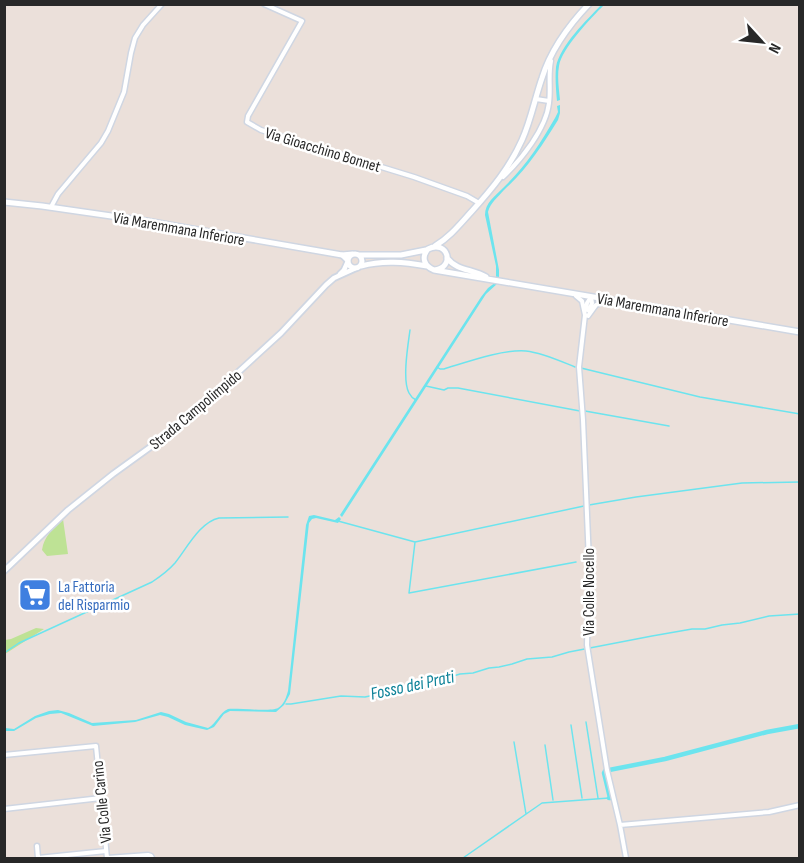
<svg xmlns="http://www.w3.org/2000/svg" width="804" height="863" viewBox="0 0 804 863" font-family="'Sofia Sans Condensed',sans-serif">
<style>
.green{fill:#bee295}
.water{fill:#6ce4ee}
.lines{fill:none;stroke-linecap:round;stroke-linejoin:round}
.stream{stroke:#6ce4ee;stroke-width:1.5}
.canal{stroke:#6ce4ee;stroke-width:4.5}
.minor-casing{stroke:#cfd6e2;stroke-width:7}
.tertiary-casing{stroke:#cfd6e2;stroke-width:8}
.secondary-casing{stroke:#cfd6e2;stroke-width:8}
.minor{stroke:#fff;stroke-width:4}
.tertiary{stroke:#fff;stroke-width:4.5}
.secondary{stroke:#fff;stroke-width:5}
.labels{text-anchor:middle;stroke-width:5;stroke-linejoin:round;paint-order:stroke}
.street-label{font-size:16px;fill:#282828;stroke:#fff}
.shop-label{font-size:16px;fill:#366cbe;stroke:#fff;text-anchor:start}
.water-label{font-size:18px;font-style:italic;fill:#0d8298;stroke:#fff}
</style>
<rect width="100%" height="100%" fill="#ebe0da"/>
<path class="green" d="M63,519L68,554L47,556L42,550C44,536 53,529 63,519Z
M36,628L44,629L5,654V640L11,639Z"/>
<path class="water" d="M601,5H604C591,18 562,48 559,66C557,77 559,89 560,100L557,101C556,90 555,78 556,67C560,45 587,20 601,5Z
M560,105V113L558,120C542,146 527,169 504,190C498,197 490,203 488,212L499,270V278L496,277V266L485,215C485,203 495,196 503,188C525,167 540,144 555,118L558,112L557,106Z
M496,282L498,283L486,294L342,517L340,515L481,297L488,288Z
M314,515L335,520L339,517L341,519L338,523L316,518L312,519L309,523L290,694L284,705L276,712L230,711L224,714L214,727L207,730L185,725L168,717L160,715L135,722L93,726L61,713L50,714L36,718L14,731H5V728L14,729L35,716L49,711L58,710L69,713L92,723L136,720L161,712L169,714L186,722L208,728C217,723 219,713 228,709C238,708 271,712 278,708C284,704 286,698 288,691L306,525L309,516Z"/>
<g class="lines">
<path class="stream" d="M410,330C408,345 402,380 409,393C411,397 412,398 416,400
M437,367L440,369H444C467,362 503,349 526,351C543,353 560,361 575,367
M581,368L700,397L800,414
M426,386L444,390L448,388H458L580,411
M585,411L669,426
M589,505L636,497L742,483L800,482
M338,521L415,542L584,506
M415,542L409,593L576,562
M4,653L19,643L152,582C161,576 168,571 175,563C187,548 200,522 219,518L288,517
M286,704H291L341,696L365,697L434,682L460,674L473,673L489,668L499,667L512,664L527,659L552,657L569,652L652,636L692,629H705L722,625L740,623L769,616L800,614
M586,722L598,798
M571,725L582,798
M514,742L526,814
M545,745L553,800
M463,858L542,803L609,798"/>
<path class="canal" d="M609,770L665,759L767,732L800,726
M605,771L604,773L610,798H609"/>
<g class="minor-casing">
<path id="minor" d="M264,4L302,21L248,116L247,122L261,130L414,177L467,196L479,203
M536,99L549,101
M503,177C521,160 546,129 549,103C551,89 548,75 551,61
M51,207L58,194L101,143L108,131L124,92L131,53L135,38L143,25L162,4
M576,296L582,301L585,315L579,367L583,420L589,562L587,645L607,770L620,825L626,858
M586,310L587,303L591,297
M589,311L592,303L591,297
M588,316L596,305L606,301
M4,755L96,746L107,858L148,855L151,856L152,858
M4,809L101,798
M620,825L769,812L800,805
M37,846L38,858L106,851"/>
</g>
<g class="tertiary-casing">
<path id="tertiary" d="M340,274L344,270L348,261L342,255
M4,571L68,510L113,474L167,435L187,419L281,333L326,285L334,278L356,268"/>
</g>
<g class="secondary-casing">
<path id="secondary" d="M4,202L42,206L146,221L342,255L353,254
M435,246C450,237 460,224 472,211C492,189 510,167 522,140C531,120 535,98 542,78C551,49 568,26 589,4
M348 261a7 7 0 1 1 14 0a7 7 0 1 1-14 0Z
M359,255H401L426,250
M447,258C457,271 473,269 486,277
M361,266C383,260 404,262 427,266
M434,270C456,268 448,239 428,249C421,257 424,266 434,270L800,332"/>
</g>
<use href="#minor" class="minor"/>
<use href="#tertiary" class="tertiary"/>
<use href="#secondary" class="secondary"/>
</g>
<defs>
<g id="supermarket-square" transform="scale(1.725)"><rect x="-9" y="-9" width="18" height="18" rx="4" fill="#3f7fe0" stroke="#fff"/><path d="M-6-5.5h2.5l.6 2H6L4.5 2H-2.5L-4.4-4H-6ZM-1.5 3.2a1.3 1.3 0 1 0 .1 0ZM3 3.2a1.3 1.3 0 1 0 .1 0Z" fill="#fff"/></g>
</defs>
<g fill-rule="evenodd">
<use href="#supermarket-square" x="35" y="595"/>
</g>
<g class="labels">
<g class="street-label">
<text transform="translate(323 149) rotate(17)" y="6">Via Gioacchino Bonnet</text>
<text transform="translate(179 228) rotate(10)" y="6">Via Maremmana Inferiore</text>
<text transform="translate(663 309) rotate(10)" y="6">Via Maremmana Inferiore</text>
<text transform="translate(195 409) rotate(-40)" y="6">Strada Campolimpido</text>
<text transform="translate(588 592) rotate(-90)" y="6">Via Colle Nocello</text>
<text transform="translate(101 802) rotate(-96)" y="6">Via Colle Carino</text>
</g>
<g class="shop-label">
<text x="58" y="592">La Fattoria<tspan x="58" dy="18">del Risparmio</tspan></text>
</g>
<g class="water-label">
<text transform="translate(412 685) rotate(-12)" y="6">Fosso dei Prati</text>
</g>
</g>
<rect width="804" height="863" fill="none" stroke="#282828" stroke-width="12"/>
<g transform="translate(762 42) rotate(117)" stroke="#ffffff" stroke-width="4.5" paint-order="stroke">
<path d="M0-4.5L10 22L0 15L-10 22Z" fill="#282828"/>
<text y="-9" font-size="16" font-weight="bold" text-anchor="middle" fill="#282828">N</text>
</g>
</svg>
